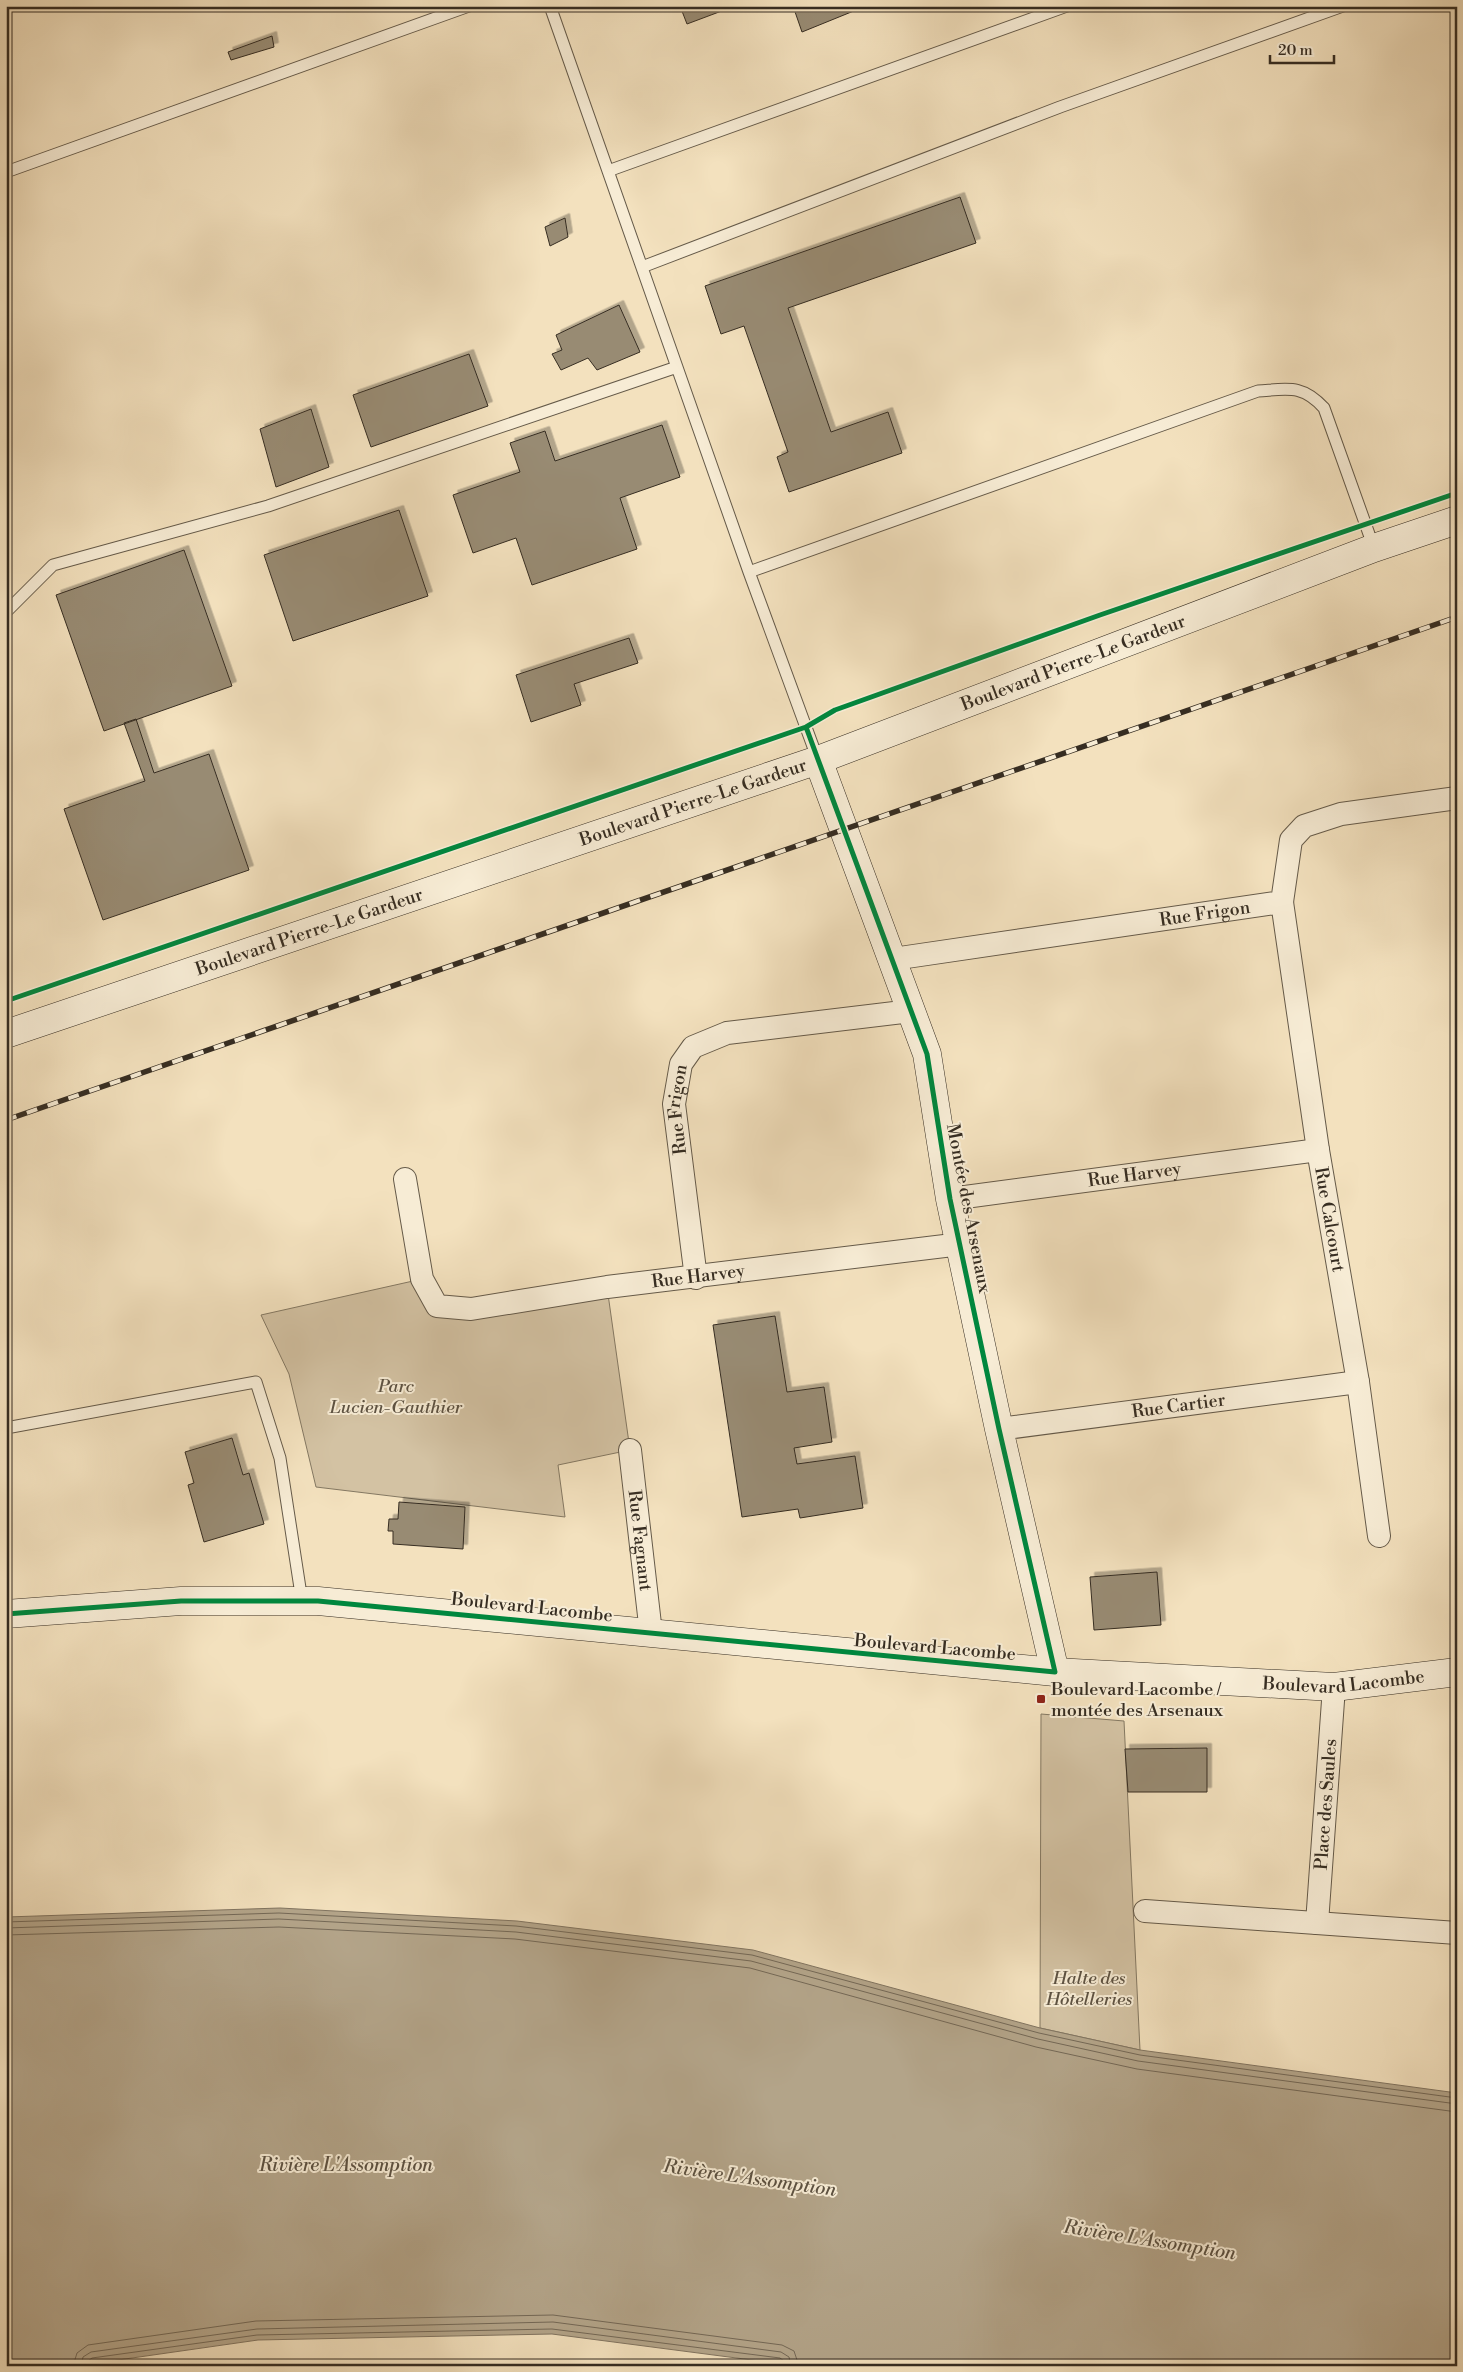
<svg xmlns="http://www.w3.org/2000/svg" width="1463" height="2372" viewBox="0 0 1463 2372" font-family="'Libre Bodoni',serif">
<style>
.green{fill:#d3c2a3;stroke:#847862}
.water{fill:#b3a489;stroke:#817460}
.lines{fill:none;stroke-linecap:round;stroke-linejoin:round}
.shore{stroke:#746856;stroke-width:1}
.building{fill:#988b73;stroke:#362d22;filter:url(#shadow)}
.lane-casing{stroke:#655a49;stroke-width:13}
.street-casing{stroke:#655a49;stroke-width:24}
.secondary-casing{stroke:#362d22;stroke-width:29}
.lane{stroke:#f7ecd5;stroke-width:11}
.street{stroke:#f7ecd5;stroke-width:22}
.secondary{stroke:#f7ecd5;stroke-width:28}
.rail-casing{stroke:#362d22;stroke-width:5.5}
.rail{stroke:#f7ecd5;stroke-width:4;stroke-dasharray:11;stroke-linecap:butt}
.cycleway-casing{stroke:#f7ecd5;stroke-width:8}
.cycleway{stroke:#00873e;stroke-width:5}
.poi-dot{fill:#8f2418;stroke:#f7ecd5;stroke-width:2}
.labels{text-anchor:middle;stroke-width:4;stroke-linejoin:round;paint-order:stroke}
.street-label{font-size:18px;fill:#362d22;stroke:#f7ecd5}
.park-label{font-size:18px;font-style:italic;fill:#5d5242;stroke:#f7ecd5}
.poi-label{font-size:18px;fill:#362d22;stroke:#f7ecd5;text-anchor:start}
.water-label{font-size:19px;font-style:italic;fill:#5c5141;stroke:#f7ecd5}
</style>
<defs>
<filter id="shadow"><feDropShadow dx="4.5" dy="-4.5" stdDeviation="0" flood-color="#0004"/></filter>
</defs>
<rect width="100%" height="100%" fill="#f3e1be"/>
<filter id="stains"><feTurbulence type="fractalNoise" baseFrequency=".004" numOctaves="4"/><feColorMatrix values="0 0 0 0 .2 0 0 0 0 .09 0 0 0 0 .02 0 0 0 .5 -.17"/></filter>
<radialGradient id="worn" r=".72"><stop offset=".6" stop-color="#630" stop-opacity="0"/><stop offset="1" stop-color="#630" stop-opacity=".3"/></radialGradient>
<path class="green" d="M422,1279L437,1305L607,1287L630,1450L558,1465L565,1517L316,1487L289,1374L261,1315Z
M1041,1714L1124,1721L1140,2050L1040,2028Z"/>
<path class="water" d="M280,1908L517,1921L753,1950L1040,2028L1140,2050L1457,2093V2366H798L552,2334L258,2340L76,2366H6V1917Z"/>
<g class="lines">
<path class="shore" d="M6,1922L279,1913L516,1926L752,1955L1039,2033L1140,2055L1457,2098
M6,1928L279,1919L516,1932L751,1961L1038,2039L1138,2061L1457,2104
M6,1935L279,1927L515,1939L750,1968L1036,2047L1137,2069L1457,2112
M73,2366L77,2353L88,2345L256,2321L553,2315L782,2345L794,2351L799,2366
M81,2366L83,2357L91,2352L257,2329L553,2322L781,2352L789,2357L791,2366
M87,2366L88,2361L92,2358L257,2335L552,2329L780,2358L784,2361L785,2366"/>
</g>
<path class="building" d="M680,6H735L687,24Z
M793,6H866L802,32Z
M272,36L274,47L231,60L228,52Z
M960,197L976,243L788,308L831,432L888,412L902,453L789,492L777,457L788,452L744,326L721,334L705,286Z
M565,218L568,237L550,246L545,227Z
M619,305L640,352L597,370L588,358L561,370L552,354L562,350L556,335Z
M469,354L488,406L371,447L353,395Z
M311,409L329,467L276,487L260,429Z
M662,425L680,477L620,498L637,549L532,585L516,538L473,553L453,495L520,472L510,443L545,431L555,461Z
M399,510L428,596L293,641L264,555Z
M184,550L232,686L104,731L56,595Z
M629,638L638,663L574,684L581,705L531,722L516,675Z
M136,719L154,773L209,754L249,870L103,920L64,809L145,781L124,723Z
M775,1316L787,1392L824,1387L832,1442L794,1448L797,1464L855,1456L863,1508L800,1518L798,1509L742,1517L713,1325Z
M232,1438L243,1475L249,1473L264,1524L204,1542L188,1485L194,1483L185,1452Z
M399,1502L465,1507L463,1549L393,1544V1531H388L389,1519H398Z
M1157,1572L1161,1625L1094,1630L1090,1577Z
M1207,1748V1792H1128L1125,1749Z"/>
<g class="lines">
<g class="lane-casing">
<path id="lane" d="M550,6L749,572L818,760
M608,171L1067,6
M6,172L469,6
M642,267L1060,107L1343,6
M749,572L1258,391C1288,389 1302,384 1324,408L1374,548
M6,612L53,565L268,506L677,367
M6,1428L256,1382L280,1458L302,1601"/>
</g>
<g class="street-casing">
<g id="street">
<path id="s1" d="M1282,902L1318,1150L1358,1382L1379,1536"/>
<path id="s2" d="M893,959L1282,902L1291,840L1304,826L1341,814L1457,798"/>
<path id="s3" d="M405,1179L422,1279L437,1306L471,1309L607,1287L961,1244"/>
<path id="s4" d="M950,1199L1318,1150"/>
<path id="s5" d="M696,1278L674,1104L681,1064L693,1047L727,1033L911,1011"/>
<path id="s6" d="M999,1429L1358,1382"/>
<path id="s7" d="M630,1450L651,1633"/>
<path d="M1145,1911L1457,1933"/>
<path id="s8" d="M1317,1923L1334,1687"/>
</g>
</g>
<g class="secondary-casing">
<g id="secondary">
<path d="M818,760L927,1054L950,1199L999,1429L1055,1672"/>
<path id="s9" d="M6,1034L818,760L1374,548L1457,520"/>
<path id="s10" d="M6,1614L181,1601H318L1055,1672L1334,1687L1457,1672"/>
</g>
</g>
<use href="#lane" class="lane"/>
<use href="#street" class="street"/>
<use href="#secondary" class="secondary"/>
<g class="rail-casing">
<path id="rail" d="M6,1120L1457,617"/>
</g>
<use href="#rail" class="rail"/>
<g class="cycleway-casing">
<path id="cycleway" d="M6,1001L806,727L835,710L1100,615L1457,493
M6,1614L181,1601H318L1055,1672L999,1429L950,1199L927,1054L806,727"/>
</g>
<use href="#cycleway" class="cycleway"/>
</g>
<rect class="poi-dot" x="1036" y="1694" width="10" height="10" rx="2.5"/>
<g class="labels">
<g class="street-label">
<text dy="6" stroke="none"><textPath href="#s9" startOffset="1130">Boulevard Pierre-Le Gardeur</textPath></text>
<text dy="6" stroke="none"><textPath href="#s9" startOffset="725">Boulevard Pierre-Le Gardeur</textPath></text>
<text dy="6" stroke="none"><textPath href="#s2" startOffset="315">Rue Frigon</textPath></text>
<text dy="6" stroke="none"><textPath href="#s9" startOffset="320">Boulevard Pierre-Le Gardeur</textPath></text>
<text dy="6" stroke="none"><textPath href="#s5" startOffset="170">Rue Frigon</textPath></text>
<text dy="6" stroke="none"><textPath href="#s4" startOffset="186">Rue Harvey</textPath></text>
<text transform="translate(969 1208) rotate(79)" y="6">Montée des Arsenaux</text>
<text dy="6" stroke="none"><textPath href="#s1" startOffset="321">Rue Calcourt</textPath></text>
<text dy="6" stroke="none"><textPath href="#s3" startOffset="396">Rue Harvey</textPath></text>
<text dy="6" stroke="none"><textPath href="#s6" startOffset="181">Rue Cartier</textPath></text>
<text dy="6" stroke="none"><textPath href="#s7" startOffset="91">Rue Fagnant</textPath></text>
<text transform="translate(532 1607) rotate(6)" y="6">Boulevard Lacombe</text>
<text transform="translate(935 1647) rotate(5)" y="6">Boulevard Lacombe</text>
<text dy="6" stroke="none"><textPath href="#s10" startOffset="1342">Boulevard Lacombe</textPath></text>
<text dy="6" stroke="none"><textPath href="#s8" startOffset="119">Place des Saules</textPath></text>
</g>
<g class="park-label">
<text x="396" y="1392">Parc<tspan x="396" dy="21">Lucien-Gauthier</tspan></text>
<text x="1089" y="1984">Halte des<tspan x="1089" dy="21">Hôtelleries</tspan></text>
</g>
<g class="poi-label">
<text x="1051" y="1695">Boulevard Lacombe /<tspan x="1051" dy="21">montée des Arsenaux</tspan></text>
</g>
<g class="water-label">
<text x="346" y="2171">Rivière L'Assomption</text>
<text transform="translate(750 2177) rotate(8)" y="7">Rivière L'Assomption</text>
<text transform="translate(1150 2239) rotate(9)" y="7">Rivière L'Assomption</text>
</g>
</g>
<rect width="1463" height="2372" fill="none" stroke="#f3e1be" stroke-width="25"/>
<rect x="8" y="8" width="1448" height="2357" fill="none" stroke="#362d22" stroke-width="2.5"/>
<rect x="12" y="12" width="1438" height="2347" fill="none" stroke="#362d22"/>
<path d="M1270 55v8h64v-8" fill="none" stroke="#362d22" stroke-width="2.5"/>
<text x="1278" y="55" font-size="15" fill="#362d22" stroke="#f7ecd5" stroke-width="4" paint-order="stroke">20 m</text>
<rect width="100%" height="100%" filter="url(#stains)"/>
<rect width="100%" height="100%" fill="url(#worn)"/>
</svg>
